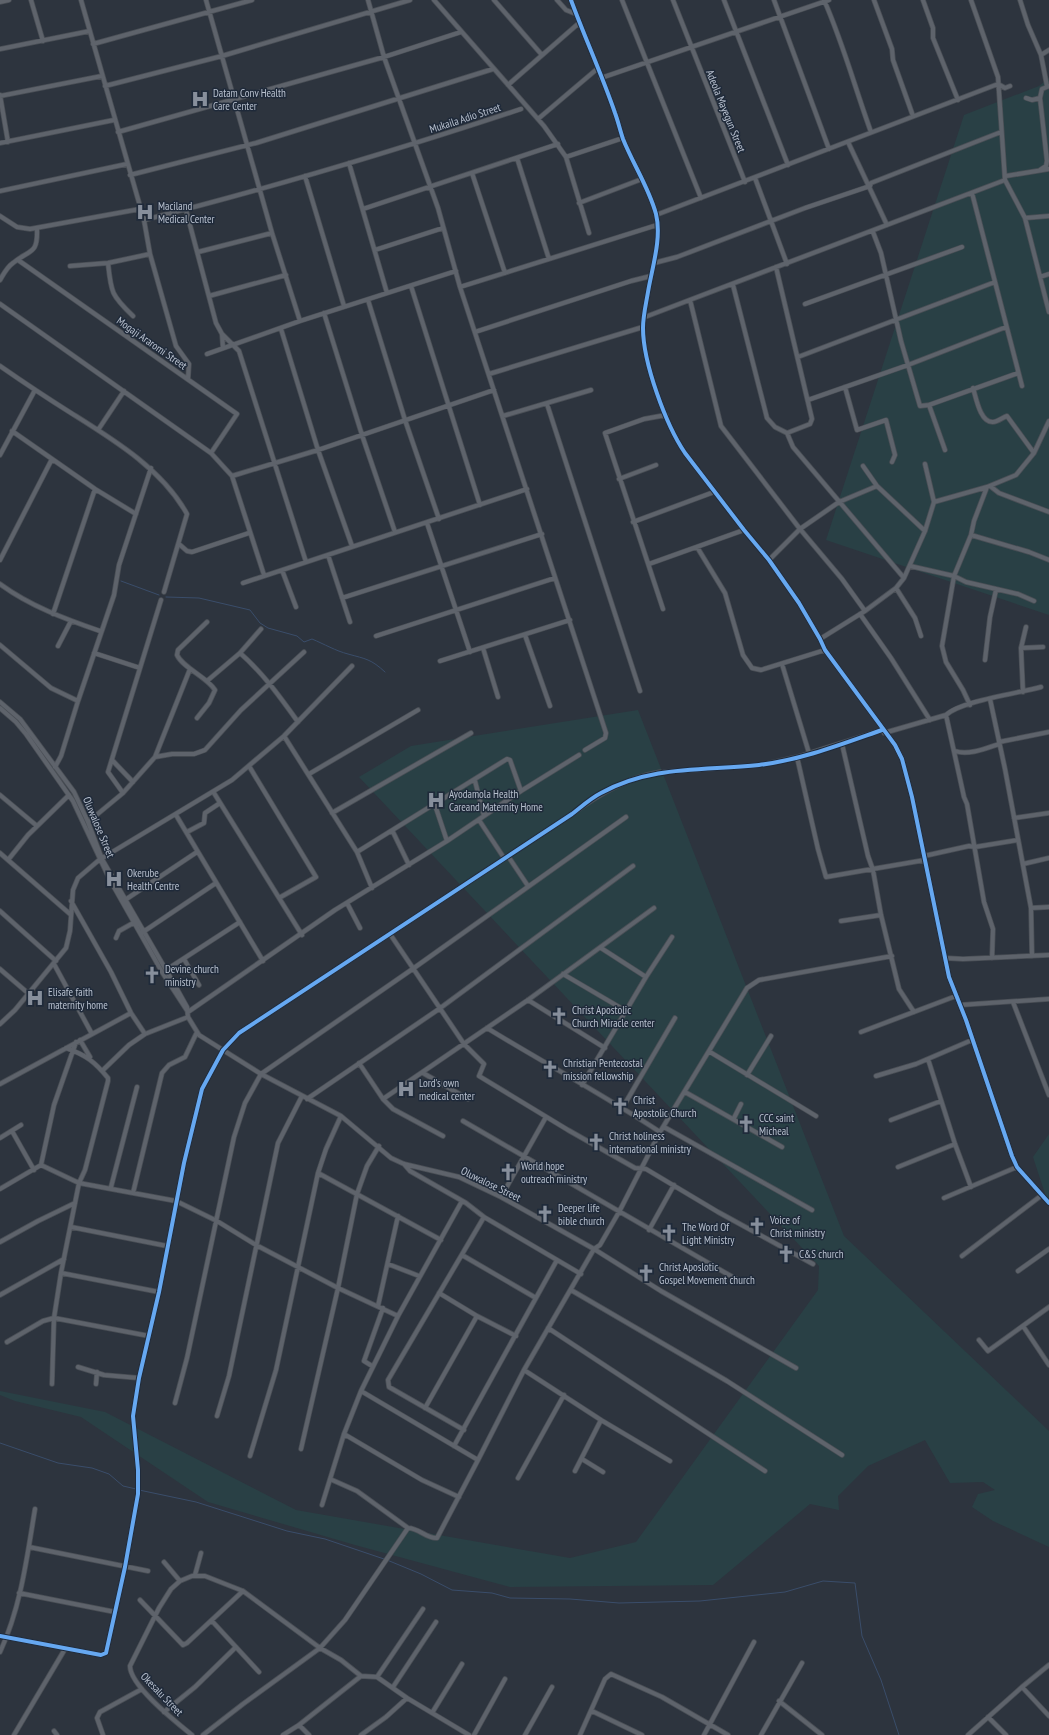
<svg xmlns="http://www.w3.org/2000/svg" width="1049" height="1735" viewBox="0 0 1049 1735" font-family="'PT Sans Narrow',sans-serif">
<style>
.green{fill:#294045}
.lines{fill:none;stroke-linecap:round;stroke-linejoin:round}
.stream{stroke:#3a4d6a;stroke-width:1}
.minor-casing{stroke:#4a4f56;stroke-width:5.5}
.minor{stroke:#5e636b;stroke-width:4}
.cycleway-casing{stroke:#1f2a3a;stroke-width:6}
.cycleway{stroke:#66a8f1;stroke-width:4}
.labels{text-anchor:middle;stroke-width:3;stroke-linejoin:round;paint-order:stroke}
.poi-label{font-size:11px;fill:#b8c0ce;stroke:#1f2a3a;text-anchor:start}
.street-label{font-size:11px;fill:#b8c0ce;stroke:#1f2a3a}
</style>
<rect width="100%" height="100%" fill="#2d343e"/>
<path class="green" d="M1049,78V615L826,540L964,115L1039,86Z
M638,710L844,1236L1049,1431V1547L993,1521L972,1507L978,1494L995,1490L983,1482L950,1483L925,1440L868,1466L838,1496L839,1510L810,1504L713,1585L510,1587L355,1545L208,1502L81,1417L15,1401L0,1395V1391L105,1412L296,1510L570,1558L636,1542L818,1290L819,1266L359,777L411,746Z
M1049,1134V1206L1033,1157Z"/>
<g class="lines">
<path class="stream" d="M121,581L159,595
M166,597L199,598L250,610L260,623L268,628L297,636L304,642L312,639C324,644 336,651 348,654C366,659 371,659 385,672
M0,1443L58,1463L92,1468L109,1474L123,1486L136,1489
M139,1490L196,1502L287,1531L325,1539L384,1559
M387,1560L421,1574L452,1590L492,1593L510,1598L570,1599L619,1603L700,1601L785,1592L823,1581L855,1583L862,1636L881,1680L899,1735"/>
<g class="minor-casing">
<path id="minor" d="M31,0L43,41
M81,0L144,220L150,254L176,346L189,364L188,379
M206,0L272,233L300,321
M368,0L384,57L438,208L460,287L606,733L605,738L585,750
M434,0L544,126L566,157L589,233
M494,0L542,55
M557,0L566,10L576,14
M571,0C585,38 602,75 615,113C618,121 620,130 623,139C633,164 649,188 656,214C662,238 652,268 648,292C646,304 643,316 643,328C643,363 666,425 685,453L744,530L769,560L799,603L820,639L825,650L895,745L902,759L912,797L949,977L966,1020L1012,1156L1017,1167L1049,1203
M622,0L701,198
M673,0L745,182
M724,0L788,165
M774,0L829,149
M824,0C843,43 855,88 871,132
M874,0L892,49L893,60L913,116
M923,0L933,28V38L958,100
M971,0L998,77L1005,180L1025,218L1049,312
M1020,0L1028,25L1041,55L1047,86
M0,2L9,0
M93,44L252,0
M0,49L90,31
M1041,55L1049,50
M601,78L829,0
M998,84L1005,88L1010,86
M508,85L579,23
M105,86L222,56L410,0
M0,95L8,142
M0,96L102,76
M1026,98L1032,100L1040,98
M538,119L597,69
M118,132L384,57L461,32
M848,142L887,225
M0,143L114,120
M566,157L623,138
M517,158L549,259
M349,163L387,293
M1040,170L1046,166L1047,161L1040,98L1042,89L1049,86
M472,173L505,273
M130,175L256,143L493,69
M305,176L344,306
M1006,176L1049,169
M755,178L787,264
M0,191L127,164
M972,193L1022,386
M579,203L642,179
M363,209L558,144
M186,210L216,323L222,334L239,351L306,562
M656,215L998,84
M0,216L17,227L30,229L140,209
M1025,218L1049,216
M144,220C271,188 397,150 521,109
M873,232L881,253L901,341L920,406L929,405L1018,373
M375,250L443,228
M198,252L272,233
M18,260L237,414L211,453
M108,263C111,292 111,295 133,316
M654,263L677,257L805,208L870,186L871,183L1001,132
M70,266L108,263L150,254
M776,267L812,419L810,424L787,433
M1040,277L1049,274
M0,280C3,275 7,267 13,263C30,249 38,255 37,229
M733,285L767,418L775,427L787,433L793,447L904,578
M411,286L480,505
M460,287L657,225
M209,296L286,275
M368,300L405,420L439,519
M690,300L721,426L800,529L842,579L865,611
M0,304L211,453L232,476L264,575
M805,304L962,247
M324,313L362,435L395,532
M645,317L1005,180
M281,329L318,450L352,546
M475,332L631,281L651,276
M222,334L223,348
M207,354L300,321L456,271
M798,357L995,282
M0,366C23,382 47,398 71,413C114,440 162,469 187,514L164,592
M489,374L643,327
M845,387L857,430L886,420L895,455L892,462
M973,388C976,397 980,423 993,422C998,422 1003,417 1007,416L1034,453
M808,400L908,365L1006,327
M547,404L640,691
M929,405L945,450
M503,416L591,390
M98,430L124,391
M12,431L95,489L136,514
M0,455L35,390
M863,466L877,486L925,531
M232,476L318,450L494,390
M619,479L656,465
M990,486L999,493L1049,512
M934,502L987,487L1016,475L1034,453L1049,421
M633,522L714,492
M427,523L470,652
M971,535L1029,552L1049,560
M179,544L187,551L192,552L249,533
M697,547L725,593L743,655L752,668L761,670L825,650
M328,555L350,622
M0,560L52,459
M769,560L800,529L839,502L877,486
M649,564L744,530
M910,566L954,576L966,582L1018,594L1034,601
M282,570L296,607
M243,583L527,489
M0,584C30,606 65,619 100,631
M896,588L915,618L921,636
M342,598L542,534
M663,609L605,433L644,419L666,415
M53,614L95,489
M860,614L891,658L930,720
M525,635L550,706
M376,636L555,578
M820,639L865,611L896,588L904,578L925,531L934,502L925,464
M0,645L51,688L78,701
M58,646L71,621
M483,648L498,697
M1021,648L1043,647
M94,653L140,668
M240,653C263,673 280,697 298,722
M985,660L990,617L996,590
M440,661L570,620
M782,664L809,753
M207,681L240,653L261,629
M1023,692L1021,648L1026,627
M990,699L1005,769L1031,908L1032,956
M0,702L20,719L74,792L88,822L102,859L177,989L187,1007L188,1017L199,1035L261,1074L341,1116L391,1158L404,1164L459,1177L501,1197L594,1249L661,1291L796,1368
M970,705L963,690L946,662L942,646L954,576L971,535L974,521L987,487
M0,708L16,722L26,734L73,801L110,880L162,972L188,1012
M946,715L964,797L967,804L984,902L993,929L992,958
M197,718L209,703L215,690C207,677 183,668 177,655L178,650L207,622
M884,733L946,715C960,701 1020,693 1041,687
M284,736L357,852L372,888
M999,742L1049,732
M842,744L868,856L873,870L881,915L899,989L914,1012
M955,751C968,756 987,748 999,744
M155,757L172,754H194L205,750L241,710L304,652
M797,757L818,849L826,877L925,860
M113,761L133,782
M249,766L316,877L279,898
M55,767L61,756L78,701L114,595L119,565L151,468
M664,772L761,765L797,757L882,730
M309,774L418,710
M475,781L484,816
M123,793L108,772L161,600
M214,793L302,935
M0,795L37,826
M435,805L447,841
M332,813L471,733
M176,815L263,961
M1014,818L1049,813
M479,820L504,858
M88,822L123,793L155,757L190,669
M187,832L204,823L205,813L220,803
M393,832L409,865
M357,852L507,759L510,760L521,791
M0,853L70,914
M508,856L528,886
M924,856L969,846L975,847L1018,840
M8,860L28,835L69,795
M1023,864L1049,858
M125,900L197,852
M71,901L111,972L131,1013L145,1034
M347,903L360,928
M1031,908L1049,907
M0,911L56,961
M841,921L881,915
M143,932L216,883
M390,934L464,1044L484,1064L479,1076L568,1130L635,1168L646,1169L718,1212L813,1264
M116,938L119,931L135,922
M601,948L646,977
M945,958L963,959L1049,955
M184,959L199,985
M54,964L92,1034
M0,969L29,994
M166,970L240,922
M563,974L626,1011
M528,1000L605,1048
M1013,1002L1049,1095
M960,1005L1049,999
M188,1012L335,910L447,841L521,791L579,755
M0,1024L15,1010L66,948L70,931L73,890L78,878L99,860L232,780L284,736L352,666
M487,1028C544,1063 604,1095 660,1132
M861,1032L956,996
M80,1040L90,1057
M710,1052L816,1116
M928,1059L955,1144L971,1187
M359,1063L383,1099L393,1109L443,1136
M102,1071L129,1045L145,1034L188,1017
M423,1073L468,1099
M747,1075L771,1036
M876,1076L916,1064L972,1040
M0,1084L131,1013
M582,1085L646,977L672,937
M685,1092L782,1147
M307,1099L439,1009L633,866
M383,1099L528,1000L654,908
M623,1107L675,1018
M734,1118L741,1104
M891,1120L941,1101
M463,1121L736,1279
M664,1127L812,1210
M12,1131L34,1170
M0,1138L21,1125
M404,1164L410,1171L466,1203L484,1217L581,1274
M41,1165L79,1183L176,1201L217,1221L256,1245L338,1288L398,1316
M898,1167L955,1144
M318,1173L441,1240
M111,1187L137,1087
M0,1189L41,1165L54,1105L76,1042
M133,1193L162,1073L169,1065L185,1057L197,1032
M501,1197L546,1117
M944,1198L1017,1167
M462,1201L398,1316L361,1391L478,1460L524,1370L594,1249L600,1245L619,1212L660,1132L747,988L759,980L892,956
M71,1227L167,1246
M649,1230L674,1185
M0,1242L38,1221L75,1203
M462,1255L536,1298
M962,1256L1042,1195
M388,1264L419,1276
M1018,1271L1049,1249
M61,1273L159,1292
M571,1290L727,1381L842,1455
M439,1293L477,1316L516,1336
M0,1295L64,1259
M378,1306L398,1216
M1023,1326L1049,1365
M548,1328L765,1471
M979,1340L988,1351L1049,1307
M7,1342L43,1321L54,1318L149,1336
M372,1366L364,1361L383,1308
M78,1367L104,1375L139,1378
M524,1370L601,1420L670,1461
M52,1384L54,1318L61,1273L79,1183L85,1170L108,1081V1078C95,1062 86,1055 66,1048
M96,1384L97,1372
M175,1403L187,1358L234,1137L245,1103L261,1074L414,968L626,817
M425,1408L477,1316
M217,1416L229,1376L278,1143L302,1096
M464,1430L389,1387L388,1380L484,1217
M344,1434L422,1480L459,1497
M454,1446L557,1260
M301,1449L338,1288L357,1194L367,1166L379,1146
M250,1456L276,1370L318,1173L326,1149L341,1116
M582,1459L603,1472
M575,1471L601,1420
M518,1478L564,1395
M330,1479L357,1491L408,1528
M322,1505L344,1434L361,1391
M29,1547L148,1571
M164,1562L180,1581
M195,1575L201,1553
M19,1593L115,1612
M140,1600L183,1645L187,1643L243,1591
M212,1621L259,1672
M0,1636L101,1655L106,1653L125,1567L138,1494V1470L133,1416L139,1378L159,1292L184,1163L202,1089L223,1050L239,1033L572,814C599,794 626,778 660,772
M0,1652C21,1607 27,1557 35,1509
M377,1677L423,1609
M393,1687L436,1622
M1022,1687L1049,1665
M779,1701L822,1735
M592,1711L642,1735
M164,1712L195,1687L236,1647
M432,1713L462,1664
M988,1717L1006,1735
M299,1725L309,1735
M54,1731L57,1735
M14,1735L65,1649
M103,1735L97,1718L100,1712L142,1689
M192,1735C176,1722 130,1686 130,1666L159,1608L171,1589L180,1581L192,1576H205L243,1591L320,1648L341,1660L361,1676L377,1677L407,1698L469,1735
M203,1735L243,1704L320,1648L345,1620L408,1528C419,1528 427,1539 437,1538L478,1460
M283,1735L299,1725L361,1676
M361,1735L386,1717L407,1698
M474,1735L505,1679
M525,1735L552,1687
M580,1735L605,1679L611,1674L662,1697L728,1735
M704,1735L754,1642
M761,1735L802,1663
M968,1735L1022,1687L1049,1716"/>
</g>
<use href="#minor" class="minor"/>
<g class="cycleway-casing">
<path id="cycleway" d="M571,0C585,38 602,75 615,113C618,121 620,130 623,139C633,164 649,188 656,214C662,238 652,268 648,292C646,304 643,316 643,328C643,363 666,425 685,453L744,530L769,560L799,603L820,639L825,650L895,745L902,759L912,797L949,977L966,1020L1012,1156L1017,1167L1049,1203
M0,1636L101,1655L106,1653L125,1567L138,1494V1470L133,1416L139,1378L159,1292L184,1163L202,1089L223,1050L239,1033L572,814C581,807 591,798 601,793C652,765 704,771 759,765C801,760 842,744 882,730"/>
</g>
<use href="#cycleway" class="cycleway"/>
</g>
<defs>
<g id="hospital-bare" transform="scale(1.38)"><path d="M-5-5h3v3.5h4V-5h3V5h-3V1.5h-4V5h-3Z" fill="#878f9c" stroke="#1f2a3a" stroke-width="2.5" paint-order="stroke"/></g>
<g id="church-bare" transform="scale(1.38)"><path d="M-1.2-6h2.4v3.5h3.3v2.4h-3.3V6h-2.4V-.1h-3.3v-2.4h3.3Z" fill="#878f9c" stroke="#1f2a3a" stroke-width="2.5" paint-order="stroke"/></g>
</defs>
<g fill-rule="evenodd">
<use href="#hospital-bare" x="200" y="99"/>
<use href="#hospital-bare" x="145" y="212"/>
<use href="#hospital-bare" x="436" y="800"/>
<use href="#hospital-bare" x="114" y="879"/>
<use href="#church-bare" x="152" y="975"/>
<use href="#hospital-bare" x="35" y="998"/>
<use href="#church-bare" x="559" y="1016"/>
<use href="#church-bare" x="550" y="1069"/>
<use href="#hospital-bare" x="406" y="1089"/>
<use href="#church-bare" x="620" y="1106"/>
<use href="#church-bare" x="746" y="1124"/>
<use href="#church-bare" x="596" y="1142"/>
<use href="#church-bare" x="508" y="1172"/>
<use href="#church-bare" x="545" y="1214"/>
<use href="#church-bare" x="757" y="1226"/>
<use href="#church-bare" x="669" y="1233"/>
<use href="#church-bare" x="786" y="1254"/>
<use href="#church-bare" x="646" y="1273"/>
</g>
<g class="labels">
<g class="poi-label">
<text x="213" y="97">Datam Conv Health<tspan x="213" dy="13">Care Center</tspan></text>
<text x="158" y="210">Maciland<tspan x="158" dy="13">Medical Center</tspan></text>
<text x="449" y="798">Ayodamola Health<tspan x="449" dy="13">Careand Maternity Home</tspan></text>
<text x="127" y="877">Okerube<tspan x="127" dy="13">Health Centre</tspan></text>
<text x="165" y="973">Devine church<tspan x="165" dy="13">ministry</tspan></text>
<text x="48" y="996">Elisafe faith<tspan x="48" dy="13">maternity home</tspan></text>
<text x="572" y="1014">Christ Apostolic<tspan x="572" dy="13">Church Miracle center</tspan></text>
<text x="563" y="1067">Christian Pentecostal<tspan x="563" dy="13">mission fellowship</tspan></text>
<text x="419" y="1087">Lord's own<tspan x="419" dy="13">medical center</tspan></text>
<text x="633" y="1104">Christ<tspan x="633" dy="13">Apostolic Church</tspan></text>
<text x="759" y="1122">CCC saint<tspan x="759" dy="13">Micheal</tspan></text>
<text x="609" y="1140">Christ holiness<tspan x="609" dy="13">international ministry</tspan></text>
<text x="521" y="1170">World hope<tspan x="521" dy="13">outreach ministry</tspan></text>
<text x="558" y="1212">Deeper life<tspan x="558" dy="13">bible church</tspan></text>
<text x="770" y="1224">Voice of<tspan x="770" dy="13">Christ ministry</tspan></text>
<text x="682" y="1231">The Word Of<tspan x="682" dy="13">Light Ministry</tspan></text>
<text x="799" y="1258">C&amp;S church</text>
<text x="659" y="1271">Christ Aposlotic<tspan x="659" dy="13">Gospel Movement church</tspan></text>
</g>
<g class="street-label">
<text transform="translate(726 111) rotate(68)" y="4">Adeola Mayegun Street</text>
<text transform="translate(465 118) rotate(-18)" y="4">Mukaila Adio Street</text>
<text transform="translate(152 343) rotate(35)" y="4">Mogaji Araromi Street</text>
<text transform="translate(99 827) rotate(67)" y="4">Oluwalose Street</text>
<text transform="translate(491 1184) rotate(26)" y="4">Oluwalose Street</text>
<text transform="translate(162 1694) rotate(46)" y="4">Okesalu Street</text>
</g>
</g>
</svg>
